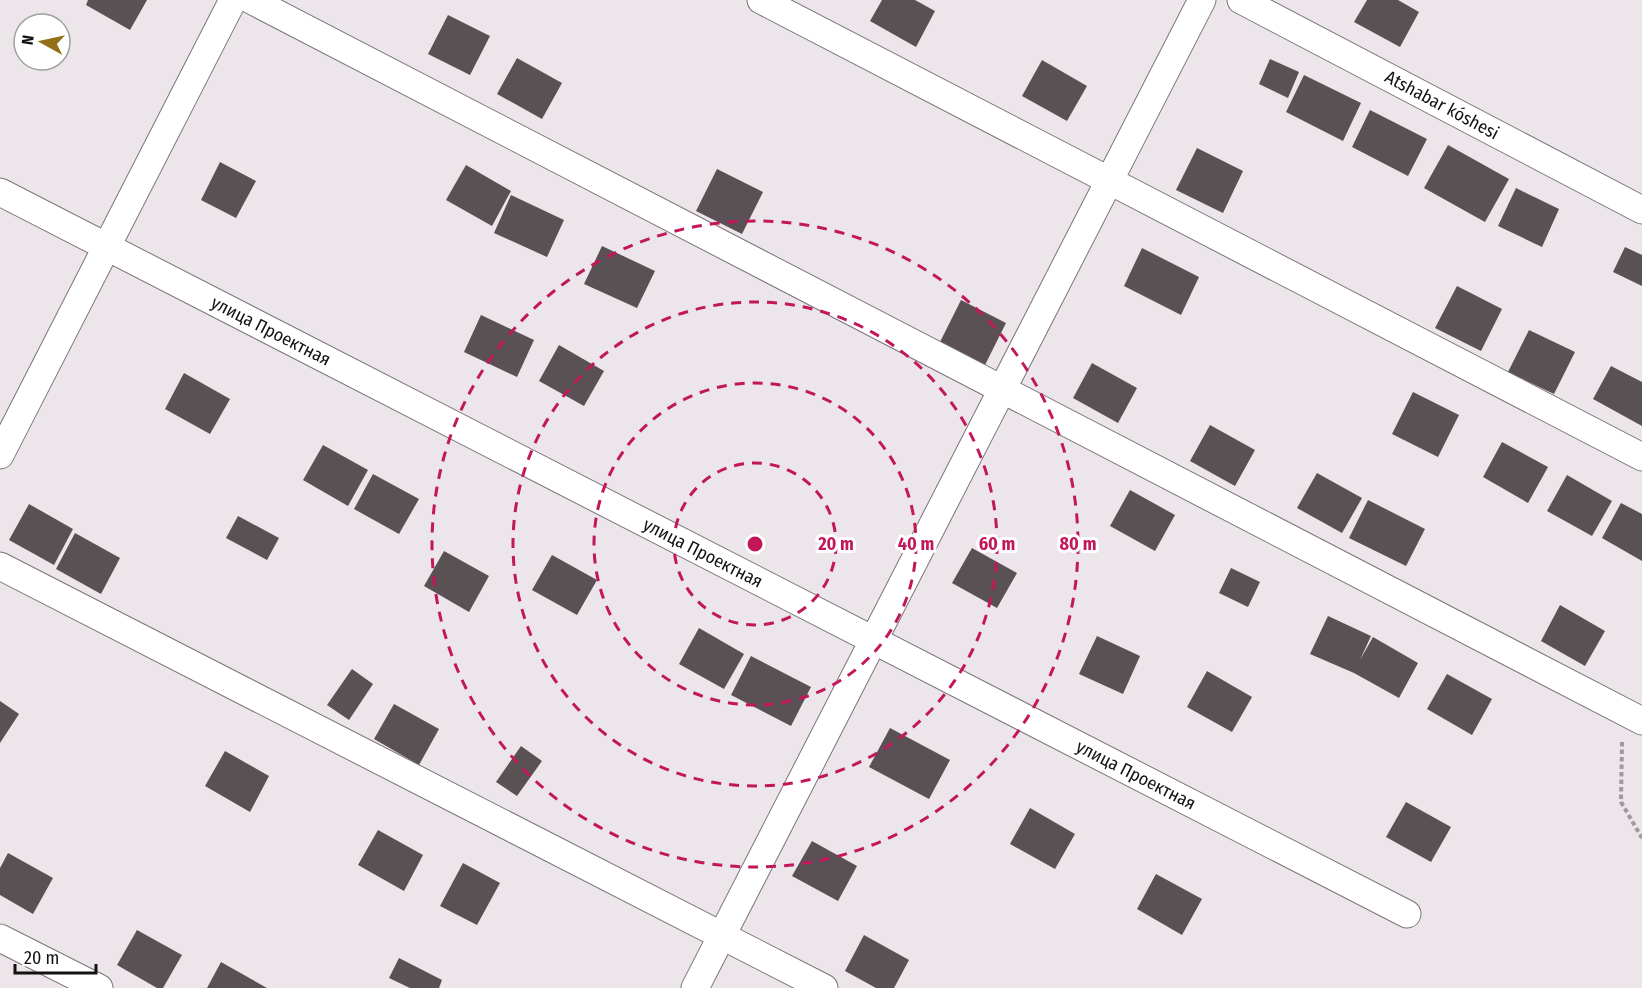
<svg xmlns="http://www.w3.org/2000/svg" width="1642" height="988" viewBox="0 0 1642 988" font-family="'Fira Sans Condensed',sans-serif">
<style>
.building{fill:#595153}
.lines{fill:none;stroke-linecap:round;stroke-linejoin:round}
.minor-casing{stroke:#7b747a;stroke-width:29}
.path{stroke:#9f999d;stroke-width:4;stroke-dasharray:4.5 3;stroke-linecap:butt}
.minor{stroke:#fff;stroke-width:27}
.ring{fill:none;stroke:#c2185b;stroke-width:3;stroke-dasharray:10 8}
.labels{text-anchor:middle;stroke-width:6;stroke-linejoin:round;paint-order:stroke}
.street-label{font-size:18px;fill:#141113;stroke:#fff}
.centre{fill:#c2185b;stroke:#fff;stroke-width:3}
.ring-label{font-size:18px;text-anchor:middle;font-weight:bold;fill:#c2185b;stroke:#fff;stroke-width:6;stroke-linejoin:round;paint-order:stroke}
</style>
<rect width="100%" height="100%" fill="#ece5ea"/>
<path class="building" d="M88,0H147L130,30L86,5Z
M882,0H915L935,11L916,47L870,21Z
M1367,0H1398L1419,12L1400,47L1354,22Z
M448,15L490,36L470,75L428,54Z
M517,58L562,83L542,119L497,94Z
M1270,59L1299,72L1288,98L1259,84Z
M1042,60L1087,86L1067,121L1022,96Z
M1304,75L1361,103L1343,141L1286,112Z
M1370,110L1427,139L1408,176L1352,147Z
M1448,145L1509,179L1485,222L1424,188Z
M1197,148L1243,171L1223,213L1176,190Z
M220,162L256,181L236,218L201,200Z
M466,165L511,191L492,226L446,200Z
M717,169L763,192L742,234L696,211Z
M1516,188L1559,209L1542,247L1498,226Z
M511,195L564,220L547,257L494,233Z
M602,246L655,271L637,308L584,284Z
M1625,247L1642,255V286L1613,272Z
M1142,248L1199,277L1181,315L1124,286Z
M1457,286L1502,309L1481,351L1435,328Z
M961,300L1006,323L985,365L940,342Z
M481,315L534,340L517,377L464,352Z
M1529,330L1575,352L1554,394L1508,372Z
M559,345L604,371L584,406L539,381Z
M1092,363L1137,388L1118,423L1073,398Z
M1611,366L1642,382V426L1593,399Z
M184,373L230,399L210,434L165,409Z
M1413,392L1459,415L1438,457L1392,434Z
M1210,425L1255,450L1235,486L1190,461Z
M1502,442L1548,467L1528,503L1483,477Z
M323,445L368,470L348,506L303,480Z
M1317,473L1362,498L1342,533L1297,508Z
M373,474L419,499L399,534L354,509Z
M1567,475L1612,501L1592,536L1547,511Z
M1130,490L1175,515L1155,551L1110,526Z
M1368,500L1425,529L1406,566L1349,538Z
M1621,503L1642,514V561L1602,538Z
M29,504L73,529L54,565L9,540Z
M238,516L279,538L267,560L226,538Z
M75,533L120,558L101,594L56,569Z
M972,548L1017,573L997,608L952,583Z
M444,551L489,576L469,612L424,586Z
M552,555L597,580L577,615L532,590Z
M1231,568L1260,582L1248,607L1219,593Z
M1560,605L1605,631L1585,666L1541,641Z
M1328,616L1371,636L1360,660L1373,637L1418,663L1399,698L1354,673L1310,654Z
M699,628L744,654L724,689L679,664Z
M1097,636L1140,656L1123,694L1079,674Z
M751,656L811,687L791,726L731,695Z
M352,669L373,684L349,720L327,705Z
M1207,671L1252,697L1232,732L1187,707Z
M1447,674L1492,699L1472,735L1427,709Z
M0,701L19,714L0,743Z
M394,704L439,729L419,765L374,739Z
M890,728L950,760L929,799L869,767Z
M521,746L542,761L517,796L496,782Z
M225,751L269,776L250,812L205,786Z
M1406,802L1451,827L1431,862L1386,837Z
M1030,808L1075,834L1055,869L1010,844Z
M378,830L423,855L404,891L358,865Z
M812,841L857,866L838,901L792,876Z
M8,853L53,878L33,914L0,895V868Z
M463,863L500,883L477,925L440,906Z
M1156,874L1202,899L1182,935L1137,909Z
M137,930L182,955L163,988H157L117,965Z
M864,935L909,960L894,988H876L845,971Z
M399,958L442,980L439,988H410L389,978Z
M221,962L267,988H207Z"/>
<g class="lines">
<g class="minor-casing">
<path id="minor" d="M251,0L1642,721
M761,0L1642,457
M1241,0L1642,210
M0,192L1407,914
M0,455L233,0
M0,566L824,988
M0,938L99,988
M695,988L1202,0"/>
</g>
<path class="path" d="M1622,742L1621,802L1642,838"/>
<use href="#minor" class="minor"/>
</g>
<g class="ring">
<circle cx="755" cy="544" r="81"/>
<circle cx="755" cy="544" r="161"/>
<circle cx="755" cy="544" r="242"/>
<circle cx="755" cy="544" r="323"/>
</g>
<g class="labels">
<g class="street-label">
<text transform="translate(1442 105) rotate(28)" y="6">Atshabar kóshesi</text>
<text transform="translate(271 331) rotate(27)" y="6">улица Проектная</text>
<text transform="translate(703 553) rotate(27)" y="6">улица Проектная</text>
<text transform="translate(1136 775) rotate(27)" y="6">улица Проектная</text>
</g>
</g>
<circle cx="755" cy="544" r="9" class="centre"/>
<g class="ring-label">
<text x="836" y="550">20 m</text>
<text x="916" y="550">40 m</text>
<text x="997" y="550">60 m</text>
<text x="1078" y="550">80 m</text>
</g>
<g transform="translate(42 42) rotate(278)"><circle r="28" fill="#ffffff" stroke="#a1a0a1" stroke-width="1.5"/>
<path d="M0-4.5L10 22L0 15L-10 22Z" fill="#937118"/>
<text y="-9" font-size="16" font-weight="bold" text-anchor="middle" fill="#141113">N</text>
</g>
<path d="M15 964v9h81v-9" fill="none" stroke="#141113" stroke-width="3"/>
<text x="24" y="964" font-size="18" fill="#141113" stroke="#ffffff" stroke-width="4.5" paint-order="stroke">20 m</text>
</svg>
